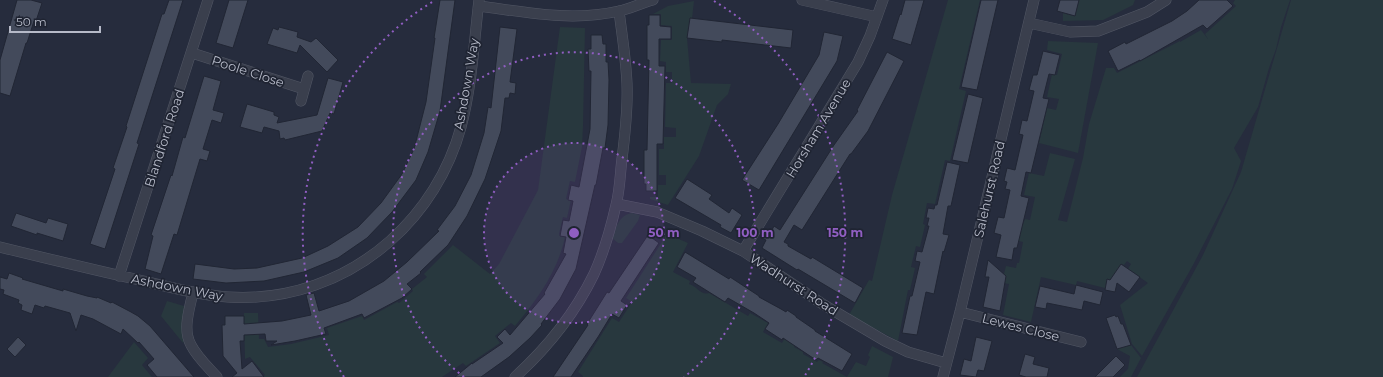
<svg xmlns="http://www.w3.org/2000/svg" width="1383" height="377" viewBox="0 0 1383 377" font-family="Montserrat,sans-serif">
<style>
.green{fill:#28383e}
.building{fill:#434a5b;stroke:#212634}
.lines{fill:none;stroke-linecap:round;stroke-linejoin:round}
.street-casing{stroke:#525765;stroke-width:11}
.street{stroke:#3a3f4d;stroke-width:10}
.ring{fill:none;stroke:#905ec2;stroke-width:2;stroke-dasharray:2 4}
.labels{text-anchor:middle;stroke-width:3.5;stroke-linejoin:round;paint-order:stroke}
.street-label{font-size:13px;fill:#b6bac8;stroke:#1f2432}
.centre{fill:#905ec2;stroke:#1f2432;stroke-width:2}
.ring-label{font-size:12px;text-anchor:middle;font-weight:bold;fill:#905ec2;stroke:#1f2432;stroke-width:3.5;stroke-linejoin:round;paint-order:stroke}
</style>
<rect width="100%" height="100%" fill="#262c3d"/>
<path class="green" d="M948,0H980L959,89L966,91L950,161L945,160L935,204L927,203L923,224L925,225L920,247L916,246L911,267L915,268L910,290H908L898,341L849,315L869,280L872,281L892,195Z
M1079,0H1135L1133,5L1103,20L1063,21V13L1075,16Z
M1235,0H1290L1281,27L1276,49L1269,68L1258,107L1234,148L1241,161L1232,189L1193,265L1142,356L1132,344L1120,305L1148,283L1128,269L1131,264L1127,261L1124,265L1122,264L1110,280L1107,279L1105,288L1077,281L1076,285L1041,277L1031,322L1003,315L1009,284L1004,283L1006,276L1004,274L1006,266L1016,268L1017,263H1019L1023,242L1011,239L1015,223L1023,224L1025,219L1030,220L1035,197L1024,195L1029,173L1044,176L1050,153L1075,159L1058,220L1067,222L1083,158L1089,124L1106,68H1114L1117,73L1180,41V42L1201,30L1208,39L1205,34L1236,6L1233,3Z
M1291,0H1383V377H1137L1203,255L1241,172Z
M694,1L692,19H690L687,38L691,83L731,84L728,94L717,105L699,156L668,205L650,199V197H658V185H666V175H659V149H664V137H676V128L665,127L666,83H672V72H666V62L660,61L661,40H672V26L661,25V14H653L668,6Z
M560,27L585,28L583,126L582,147L575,182L570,181L566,199L571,200L567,218L563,217L559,234L560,236L565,237C558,271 537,300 515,326L511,323L495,336L500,343L466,366L463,363L442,377H262L265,375L250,357L245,359L244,313H258L259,339H264L268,347L291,344L329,335L327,328L362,316L364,320L397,302L399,303L413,291L412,289L427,277L424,274L453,245L490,274L499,264L538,190Z
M1048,41L1098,43L1078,153L1039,143L1047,108L1056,110L1059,99L1047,97L1052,74L1057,75L1062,54L1047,50Z
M632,213L640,215L638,221L622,243H618L612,238C616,227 619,215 632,213Z
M667,234L688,243L673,272L690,281L689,284C697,286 701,296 709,293L748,316L750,313L768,323L763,332L782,343L785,338L795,345L794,347L803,352V354L817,362L819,360L823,362L822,363L847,377L856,362L866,366L870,357L868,355L872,346L893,357L888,377H583V376L578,372L612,318L619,322L632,302L626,298Z
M167,301L184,306C184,318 181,329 184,341L183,343L161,316Z
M134,342L148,358L142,365L152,377H108Z
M1131,345L1141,358L1131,377H1120L1128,369L1130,356L1117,349Z"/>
<path class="building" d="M17,0H31L42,3L36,21H34L27,43H26L10,96L0,93V60Z
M169,0H183L137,143L139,144L105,249L90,244L115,169L113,168L127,127L126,126L162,14H164Z
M229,0H248L233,48L216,43Z
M440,0H455L440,111L428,152L416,180L392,212L367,238L338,258L304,272L264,281L226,283L193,279L195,264L234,269L257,268L302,258L328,246L358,227L381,203L402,174L414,149L426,102L435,38H434Z
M905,0H924L911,45L892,39L900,14L901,15Z
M981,0H998L977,90L961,87Z
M1060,0H1079L1075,16L1057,11Z
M1199,0H1227L1233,6L1207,29L1203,25L1140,61V60L1118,71L1108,51L1125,42L1126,44L1172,21L1187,11Z
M649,15H660V26L671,27V39H659V66H665L663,144H657V191H646V184H644V150H647L649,60H647V25H649Z
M690,18L793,30L791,48L722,40V42L687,38Z
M279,27L298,32L297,37L311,42L316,38L338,60L327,72L300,45L297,53L267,44L273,28L278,30Z
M500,27L517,29L510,82L516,83L515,94L510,93L509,98H505L501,131L485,179L467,216L448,245L420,272L421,273L407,284L412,289L402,298L364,318L362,314L324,328L326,334L295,341L271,345L277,341H266L265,334L244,335V341H240L242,369L252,361L264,377H232L237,373L223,356L222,325H225V316H244V324L282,321L311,315L306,295L314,293L319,311L349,301L384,281L407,262L439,231L437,230L455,206L471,175L484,133L488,107L491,108Z
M824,32L843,36L837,61L759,190L742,180L778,124L819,55Z
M591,35H602L603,44H606V62H608L609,80L608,125L605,148H603L596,185H595L576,269L560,299L541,324L542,325L530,338L509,357L481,377H455L472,363V364L503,343L497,337L505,329L510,335L545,294L544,293L566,254L563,253L566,237L560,236L563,220L569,221L573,201L568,200L571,185L579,187L590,129L591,71H589L588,49H591Z
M1043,51L1060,55L1055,75L1049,74L1043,98L1049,99L1031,173L1026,172L1021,196L1029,198L1017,248H1014L1012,260L996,257L1001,235L994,233L998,217L1004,218L1010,190L1005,189L1007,182L1004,181L1007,168L1015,170L1023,135L1019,134L1022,120L1027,121L1034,91L1029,90L1033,75H1037Z
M887,52L904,61L868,131L851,154H850L802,230L794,225L784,242L788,244V246L811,259L812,257L863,288L855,303L798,269L797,270L762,248L766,240L761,238L766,230L771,232L774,226L780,230L834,145L858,111L857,110Z
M204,76L221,81L213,110L224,113L221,123L212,120L203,149L210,151L207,161L200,159L177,235L174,234L161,274L145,269L153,236L151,235L171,175L172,176L183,137L185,138Z
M328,78L343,82L334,114L330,113L322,131L285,140L284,138L280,139L279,131L264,127L262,133L240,127L247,104L274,112V115L279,117L277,123L317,115Z
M968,94L983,98L968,163L952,160Z
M947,162L960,165L951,206H948L943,234L949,235L944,252L943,251L934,294L926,292L917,335L902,333L910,296H912L920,262L915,261L917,251L922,252L929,226H927L929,218H926L928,208L934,209L935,205H937Z
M687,179L712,195L709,199L729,213L732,208L742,215L731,233L720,227L721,225L675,198Z
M16,213L46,223L48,218L68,224L63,241L37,233V235L11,226Z
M648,235L659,243L621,301L627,305L619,318L612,314L598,337L571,377H553L588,325L587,324L607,292L609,293Z
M685,252L729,279L730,277L759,296V297L781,309L786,312L787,310L796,316V317L815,330V331L852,354L842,371L818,358L816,360L783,338L782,340L765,329L769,323L754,313L728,298L725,302L693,282L696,278L677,267Z
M988,260L1006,276L1000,311L983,307L989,277H985Z
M1121,264L1140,277L1129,292L1117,283L1115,292L1105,290L1107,279L1110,280Z
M9,273L23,278L22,279L63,291V289L87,296L97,298V297L111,303L112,302L131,312L138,316L150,326L194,377H157L147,365L154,359L139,342L138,343L123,329L121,334L93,319L81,315L76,331L70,313L45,306L44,308L35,305L32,314L21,310L22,305L18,303L19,300L3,294L4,290L0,289V277L7,279Z
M1076,285L1103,292L1100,305L1084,301L1082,310L1047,303L1046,309L1035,307L1040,286L1074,294Z
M1115,315L1116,317L1118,316L1121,324H1123L1131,345L1117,349L1106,318Z
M18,337L26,345L15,357L7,349Z
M976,337L992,341L984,371L978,370L976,377L960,375L964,359L971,361Z
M1025,354L1035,357L1033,364L1049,368L1047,377H1026L1019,375Z
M1116,356L1125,365L1113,377H1095Z"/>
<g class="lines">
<g class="street-casing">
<path id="street" d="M802,0L877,17
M479,6C525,12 572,22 619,11C630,9 641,3 653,0
M1029,23L1070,32L1098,31L1147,12L1166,0
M192,53L304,89
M301,101L308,76
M617,204L657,212L702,231L743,251L824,305L885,341L908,352L946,363
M0,247C45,258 90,269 135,279C166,286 197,295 228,297C288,301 346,280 390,241C424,211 449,171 461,127C472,86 474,42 479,0
M743,251L858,62L870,36L883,0
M119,276L208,0
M193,292C190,308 182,329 191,345C197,357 208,367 217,377
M960,312L1081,342
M515,377C547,348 575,313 594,274C604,252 611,227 616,205C620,190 620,174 622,159C625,135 628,109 627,84C626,59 622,35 619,11
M943,377L960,312L1034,0"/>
</g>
<use href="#street" class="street"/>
</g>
<circle cx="574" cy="233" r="90" fill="#905ec2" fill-opacity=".12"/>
<g class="ring">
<circle cx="574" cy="233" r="90"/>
<path d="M464 377A181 181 0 1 1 684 377"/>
<path d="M344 377A271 271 0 0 1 434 1M714 1A271 271 0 0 1 804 377"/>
</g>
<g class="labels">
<g class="street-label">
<text transform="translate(248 71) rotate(18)" y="5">Poole Close</text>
<text transform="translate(466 84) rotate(-80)" y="5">Ashdown Way</text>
<text transform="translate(818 128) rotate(-59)" y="5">Horsham Avenue</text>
<text transform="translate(164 138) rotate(-72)" y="5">Blandford Road</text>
<text transform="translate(989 189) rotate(-77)" y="5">Salehurst Road</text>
<text transform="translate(794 284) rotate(33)" y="5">Wadhurst Road</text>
<text transform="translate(177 287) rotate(11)" y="5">Ashdown Way</text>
<text transform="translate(1021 327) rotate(14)" y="5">Lewes Close</text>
</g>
</g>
<circle cx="574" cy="233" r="6" class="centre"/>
<g class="ring-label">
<text x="664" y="237">50 m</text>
<text x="755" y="237">100 m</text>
<text x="845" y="237">150 m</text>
</g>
<path d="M10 26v6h90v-6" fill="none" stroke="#b6bac8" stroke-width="2"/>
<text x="16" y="26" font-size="12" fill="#b6bac8" stroke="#1f2432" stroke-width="3" paint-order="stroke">50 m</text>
</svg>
